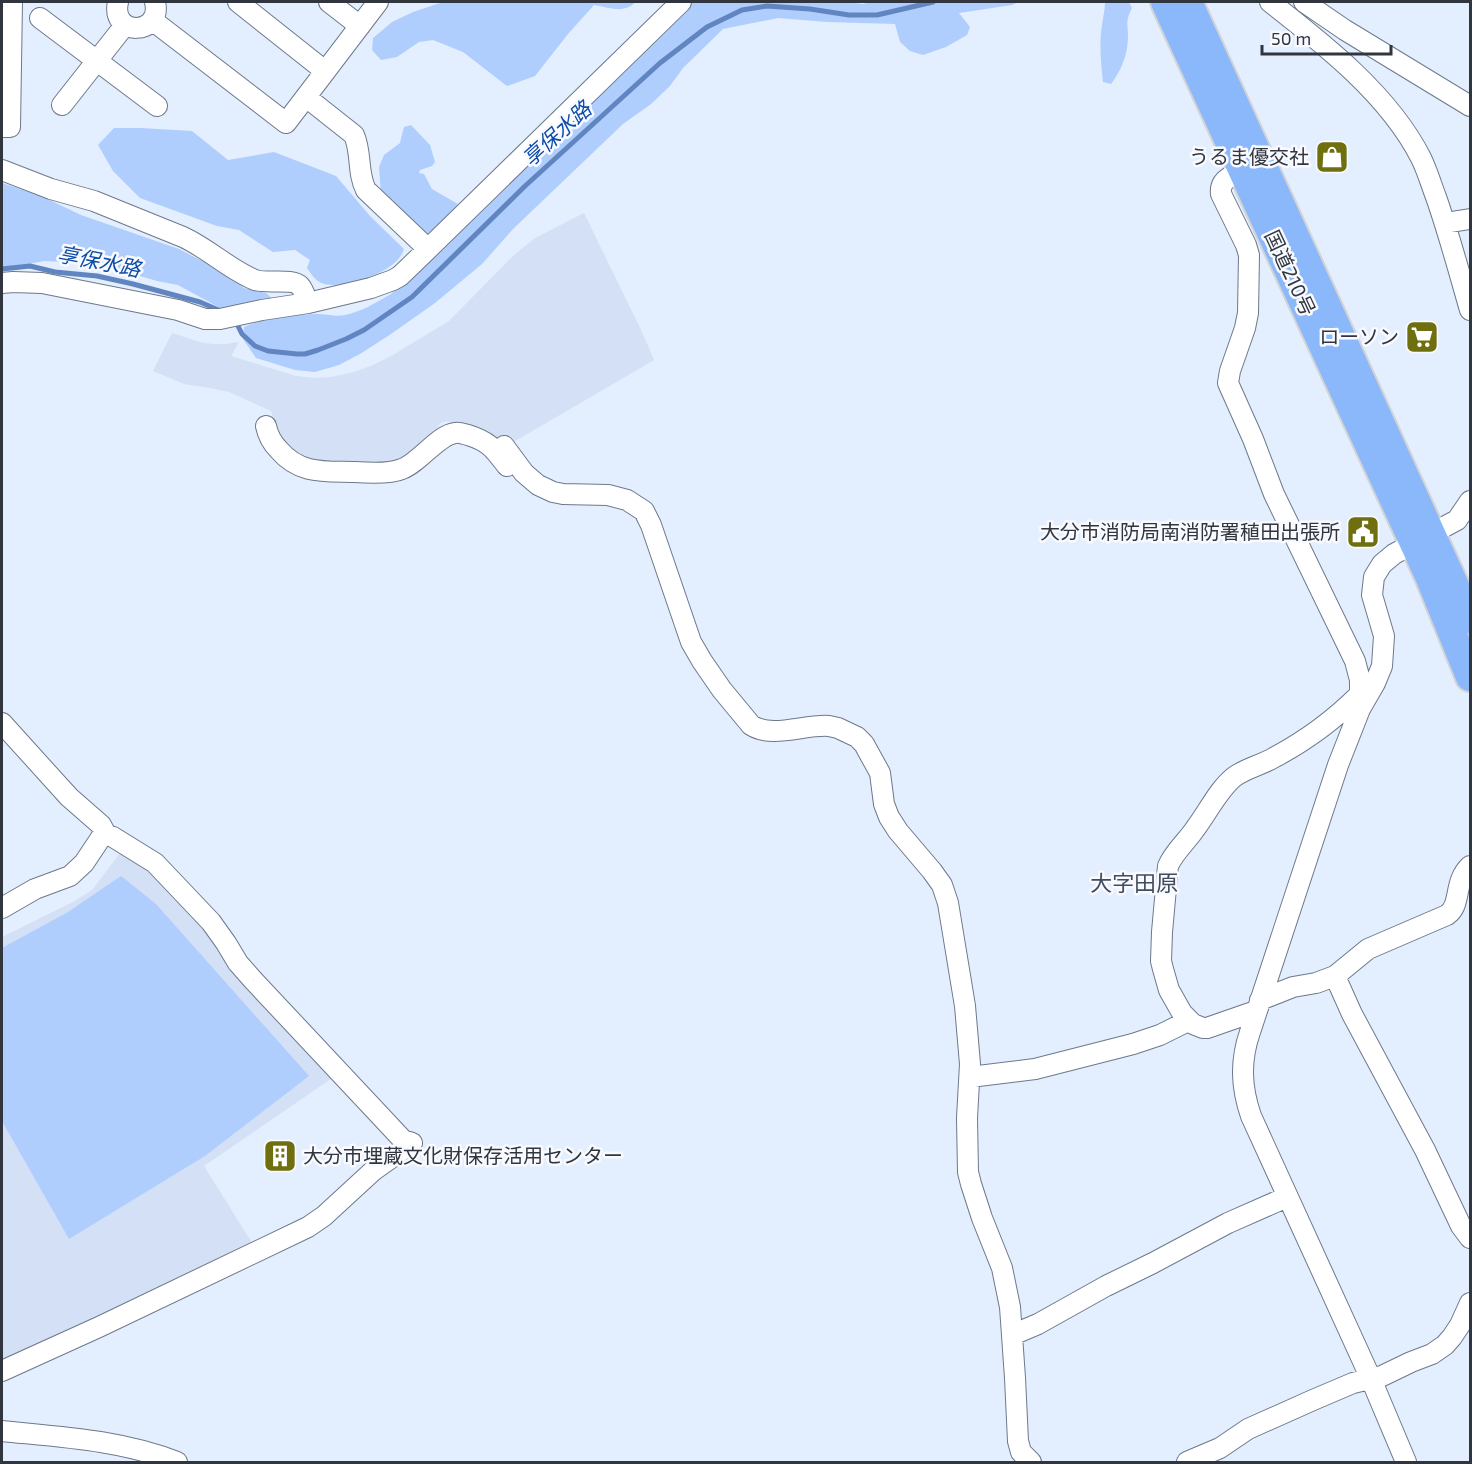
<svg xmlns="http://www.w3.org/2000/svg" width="1472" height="1464" viewBox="0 0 1472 1464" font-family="'Exo 2','Noto Sans JP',sans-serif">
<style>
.built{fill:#d3e0f5}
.green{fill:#b0cefd}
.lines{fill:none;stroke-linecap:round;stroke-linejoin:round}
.stream{stroke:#6085c0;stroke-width:5}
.minor-casing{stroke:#6d798b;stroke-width:22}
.highway-casing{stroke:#d2d3d5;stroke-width:32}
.minor{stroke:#fff;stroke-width:20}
.highway{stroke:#8bb7fb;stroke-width:28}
.labels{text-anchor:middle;stroke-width:5;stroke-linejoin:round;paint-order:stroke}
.poi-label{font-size:20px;fill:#31363e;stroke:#f8faff;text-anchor:end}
.street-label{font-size:20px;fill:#31363e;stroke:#f8faff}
.water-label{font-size:21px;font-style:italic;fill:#0d4ca7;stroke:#f8faff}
.quarter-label{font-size:22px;fill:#424c5d;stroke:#f8faff}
</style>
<rect width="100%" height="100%" fill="#e3eefe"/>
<path class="built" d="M584,213L642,332L654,360L510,444L498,449L448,421L442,422L438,426L435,437L395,464H325L298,458L280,438L271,411L229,392L210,388L184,384L153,371L172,333L200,342L212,344H226L239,342L231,356L296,376L316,378L331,377L350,373L371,366L393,355L449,321L513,256L535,238Z
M121,852L156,873L335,1076L204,1166L252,1243L2,1364V937L75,901L92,890Z"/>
<path class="green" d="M443,2H636C622,14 612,8 594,5L568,34L535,76L507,86L463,52L433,40L419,42L397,57L381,60L372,50L373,38L392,22L413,12Z
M687,2H846L863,4L870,2H1018L1012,5L959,13L970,27L967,35L946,47L923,55L910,51L900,42L895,24L827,22L778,18L723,29L683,68L670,86L651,104L623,124L513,229L482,264L435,303L391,334L360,354L339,365L315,372L295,370L256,358L243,339L244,327C267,317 292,315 317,314C326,314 336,317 345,315C361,312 377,302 391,294Z
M1105,2H1129L1132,8C1125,22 1128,23 1128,37C1128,54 1121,71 1111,84L1103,82C1101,64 1099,43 1102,25C1103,17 1105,10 1105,2Z
M411,125L430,145L435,162L432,166L420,170L419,173L424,174L432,189L458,204L431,233L420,232L381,194L379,167L384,155L400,143L404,127Z
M114,128H141L192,131L228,160L274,152L336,176L370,216L404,249C398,272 346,289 324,284C315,281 312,275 307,268L310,260L295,250L273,252L239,230L217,226L140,198L113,171L98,145Z
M2,183L41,196L81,215L179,249L204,262L225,270L244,288L266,293L274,300L231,314L178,285L157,281L95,263L44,261L2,269Z
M121,876L156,904L309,1076L205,1156L69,1239L2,1121V948L68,912Z"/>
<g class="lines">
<path class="stream" d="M2,269L30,266L55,272L97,276L133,284L200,302L223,312
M238,326L242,334L255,346L268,351L297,354H305L318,350L346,339L364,330L412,297L524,187L660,63L707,27L742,10L767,6L810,9L849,15H877L933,2"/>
<g class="minor-casing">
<path id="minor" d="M118,2C110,37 163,36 155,2
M238,2L325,71
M329,2L360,26
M1270,2C1325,45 1389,95 1421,158C1427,170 1431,184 1436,197C1449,234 1459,272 1470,310
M1304,2L1345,30L1470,106
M40,18L157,106
M152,20L286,123L378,2
M306,97L354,135C362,153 357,173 366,190L428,249
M62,105L125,25
M2,127H10L12,2
M2,170L51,189L94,201L183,237C209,249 230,270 255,280C266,284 293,278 300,286C304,290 306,299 308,303
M1243,170C1232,176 1219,179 1221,194L1246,245L1249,255L1248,313L1245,328L1230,371L1228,383L1253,439L1274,494L1355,661L1360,680V694
M1445,223L1470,219
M2,283L13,282L42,283L178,310L205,319H220L262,310L308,303L371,288L393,280L400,276L428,249L681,2
M266,426C268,436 272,443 279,450C300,475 326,471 355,472C368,473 390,474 402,469C419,463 438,435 455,433C459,432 464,434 468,435C490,442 494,449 507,466
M504,446L524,473L538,485L553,492L563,494L608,495L627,500L644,511L651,525L691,642L702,661L722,690L751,725C772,739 805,724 829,726L838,728L857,737L864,744L880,773L884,804L889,817L898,831L932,871L942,885L948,903L965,1006L970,1064L967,1118L968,1172L971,1184L982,1218L1002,1268L1010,1307L1015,1378L1018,1441L1021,1452L1031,1462
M2,723L69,797L101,825L106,834
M2,908L35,889L70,876L84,863L102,836L106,834L113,837L155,863L211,922L226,943L238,963L253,980L403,1140L412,1143
M1335,976L1352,1014L1425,1150L1461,1226L1470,1238
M1260,1000L1293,987L1316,983L1335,976L1368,949L1447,915C1462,905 1453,882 1470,866
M1256,1011L1207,1028H1203L1193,1024L1182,1013L1169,990L1163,969L1161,961L1162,932L1168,866C1174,852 1187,841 1195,829C1208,812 1218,790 1234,777C1246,768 1262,765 1275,757C1307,740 1335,719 1360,694L1366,695
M970,1077L1035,1069L1133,1044L1160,1035L1188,1021
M1012,1335L1038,1324L1106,1286L1153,1263L1228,1223L1287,1197
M2,1371L99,1327L308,1227L324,1216L374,1170L412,1143
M2,1431C61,1437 121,1440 177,1462
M1187,1462L1220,1448L1248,1429L1313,1400L1353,1383L1382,1376L1411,1362L1432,1354L1445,1345L1452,1337L1460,1325L1470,1303
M1406,1462L1371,1379L1251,1116C1241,1087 1240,1061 1250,1032L1338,765L1360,709L1375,683L1382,666L1384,636L1372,595L1374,577L1382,564L1394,554L1457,520L1470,501"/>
</g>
<g class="highway-casing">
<path id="highway" d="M1165,2L1429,576L1470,677
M1188,2L1470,619"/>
</g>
<use href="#minor" class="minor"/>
<use href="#highway" class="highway"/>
</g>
<defs>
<g id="shop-square" transform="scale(1.725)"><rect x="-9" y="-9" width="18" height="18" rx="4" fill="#6f6f10" stroke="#f8faff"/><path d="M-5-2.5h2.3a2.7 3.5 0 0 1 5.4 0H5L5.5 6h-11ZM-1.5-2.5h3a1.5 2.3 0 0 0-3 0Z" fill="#fff"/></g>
<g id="supermarket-square" transform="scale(1.725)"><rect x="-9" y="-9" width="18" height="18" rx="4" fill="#6f6f10" stroke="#f8faff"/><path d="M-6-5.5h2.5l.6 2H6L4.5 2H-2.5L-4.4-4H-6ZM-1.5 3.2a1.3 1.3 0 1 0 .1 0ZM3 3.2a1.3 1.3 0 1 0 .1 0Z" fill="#fff"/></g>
<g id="civic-square" transform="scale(1.725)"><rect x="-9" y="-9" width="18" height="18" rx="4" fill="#6f6f10" stroke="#f8faff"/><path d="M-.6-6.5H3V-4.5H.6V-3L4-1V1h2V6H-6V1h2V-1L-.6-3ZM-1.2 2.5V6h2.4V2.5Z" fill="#fff"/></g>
<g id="building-square" transform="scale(1.725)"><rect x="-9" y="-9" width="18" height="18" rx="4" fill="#6f6f10" stroke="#f8faff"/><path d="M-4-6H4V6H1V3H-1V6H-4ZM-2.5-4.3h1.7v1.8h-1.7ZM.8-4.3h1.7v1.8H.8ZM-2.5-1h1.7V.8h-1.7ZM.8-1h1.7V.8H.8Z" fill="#fff"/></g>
</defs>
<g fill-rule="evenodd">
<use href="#shop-square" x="1332" y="157"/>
<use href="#supermarket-square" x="1422" y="337"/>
<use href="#civic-square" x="1363" y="532"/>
<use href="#building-square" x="280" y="1156"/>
</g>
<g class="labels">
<g class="poi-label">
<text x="1309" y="164">うるま優交社</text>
<text x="1399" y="344">ローソン</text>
<text x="1340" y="539">大分市消防局南消防署稙田出張所</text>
<text x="303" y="1163" text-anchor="start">大分市埋蔵文化財保存活用センター</text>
</g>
<g class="street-label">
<text transform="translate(1290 273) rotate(65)" y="7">国道210号</text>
</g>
<g class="water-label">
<text transform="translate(557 134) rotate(-42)" y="7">享保水路</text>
<text transform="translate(99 262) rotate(11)" y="7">享保水路</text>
</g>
<g class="quarter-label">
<text x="1134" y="891">大字田原</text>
</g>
</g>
<rect width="1472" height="1464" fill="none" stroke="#31363e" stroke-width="6"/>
<path d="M1262 45v9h129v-9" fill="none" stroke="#31363e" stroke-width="3"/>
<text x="1271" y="45" font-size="18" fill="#31363e" stroke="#f8faff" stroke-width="4.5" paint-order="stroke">50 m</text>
</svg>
